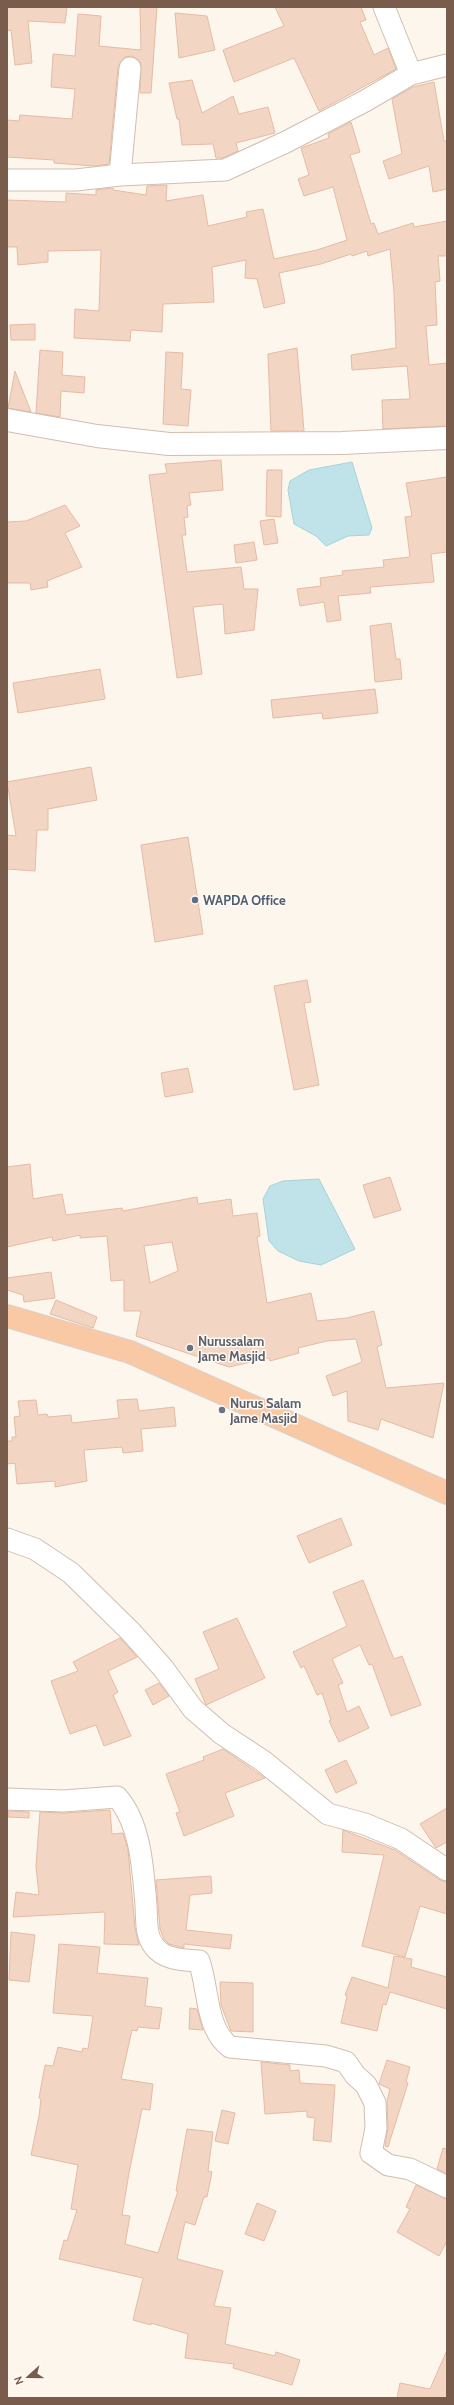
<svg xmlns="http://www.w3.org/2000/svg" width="454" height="2405" viewBox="0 0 454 2405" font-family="Cabin,sans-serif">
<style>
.water{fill:#bfe3e8;stroke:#a5d3da}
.building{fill:#f3d5c3;stroke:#e6bba3;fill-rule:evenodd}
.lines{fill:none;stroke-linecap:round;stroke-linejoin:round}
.minor-casing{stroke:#d1beb0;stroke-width:23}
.tertiary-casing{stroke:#d1beb0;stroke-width:24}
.trunk-casing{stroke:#dad1cd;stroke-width:24}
.minor{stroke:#fff;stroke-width:21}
.tertiary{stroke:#fff;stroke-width:22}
.trunk{stroke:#f9c8a4;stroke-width:22}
.service-dot{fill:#5c6f8a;stroke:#fffaf3;stroke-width:1.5}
.worship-dot{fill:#6b7280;stroke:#fffaf3;stroke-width:1.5}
.labels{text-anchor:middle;stroke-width:3;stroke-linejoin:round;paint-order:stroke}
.service-label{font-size:13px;font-weight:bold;fill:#4e5e75;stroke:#fffaf3;text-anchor:start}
.worship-label{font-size:13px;font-weight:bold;fill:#5b616d;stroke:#fffaf3;text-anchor:start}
</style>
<rect width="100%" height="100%" fill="#fdf6ec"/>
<path class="water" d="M352,462L372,528L369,535L348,536L326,546L316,536L294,524L288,490L290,481L309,470Z
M319,1179L355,1249L321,1265L299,1261L278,1251L269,1241L263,1199L270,1186L283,1181Z"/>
<path class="building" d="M7,7H67L65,23L28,21L32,63L15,65L11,30L7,31Z
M140,7H157L151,93H140L141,63L132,56L125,57L118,67L109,164L94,166L54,163V160L7,157V120L19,121L20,115L72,119L75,89L51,87L53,54L75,56L78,14L101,16L99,46L141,50Z
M275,7H361L366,20L360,22L374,55L388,48L396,69L319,111L294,58L234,82L223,50L284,26Z
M175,13L207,16L215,50L179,58Z
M192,80L202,113L233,96L239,114L268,107L275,133L236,143L238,151L222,158H216L213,144L182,145L179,119H177L169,83Z
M434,82L444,141H447V189L433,192L429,166L389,179L383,161L402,154L392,99L413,87Z
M351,122L360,152L350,155L371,224L374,223L378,234L413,223L414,227L447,221V256H438L440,281L435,282L437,325L426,326L429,365L447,363V426L383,429L382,400L410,399L407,366L352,370L351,355L396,348L394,293L390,249L368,256L367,251L352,256L351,254L321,264L279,273L285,303L264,308L257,279L245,278L246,260L212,267L214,302L163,304L162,332L131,330L130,341L74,338L75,309L99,311L101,250L48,251V262L18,265L17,247H7V200L66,202V193L96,195V190L113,188V190L146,195L147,186L167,185L166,201L203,195L208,226L247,217L246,212L263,209L274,259L317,250L347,240L333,187L304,196L298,179L309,175L301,148L329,138L328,134Z
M35,324V340H11L10,325Z
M297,348L304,431H271L268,354Z
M40,350L63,352L62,375L85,377L84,393L61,391L60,417L36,413Z
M166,352L183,353L181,389L191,390L188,426L163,424Z
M15,371L31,412L8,408Z
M221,460L223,490L189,493L191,505L187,506L188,517L184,518L186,535H182L187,572L241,567L244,589H258L254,630L225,634L223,604L193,607L202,674L177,678L149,475L167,473L165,464Z
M267,470H282L281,517L266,516Z
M447,477V552L431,554L434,582L370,587L371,593L338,596L341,620L327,622L324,602L300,606L297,589L321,586L320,578L343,575L342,571L384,567L383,560L410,557L405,517L412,516L406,483Z
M65,505L80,526L65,533L82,567L47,581L48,587L31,590L30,583H7V522L26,521Z
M274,519L278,543L264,545L260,521Z
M254,542L257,560L236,563L234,545Z
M391,623L396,659H400L402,679L375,682L370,626Z
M100,669L105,699L18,713L13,683Z
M375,689L378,713L323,719L322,713L273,718L271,700Z
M91,767L97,800L48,809V830H37L35,871L7,869V835L16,836L7,782Z
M188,837L203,934L155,942L141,845Z
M307,980L311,1002L304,1003L319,1085L294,1090L274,986Z
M188,1068L193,1092L165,1097L161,1073Z
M30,1164L33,1199L62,1194L66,1215L122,1208L123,1211L197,1197L198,1204L231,1199L233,1216L257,1213L260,1236L257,1237L267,1303L311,1293L317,1321L347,1318L374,1311L382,1345L377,1347L386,1388L444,1383L433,1438L381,1419L378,1430L348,1421L347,1391L333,1396L326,1376L362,1362L356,1339L327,1341L298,1348L299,1353L270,1361L269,1358L229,1367L136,1336L141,1311H124V1280L111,1281L107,1236L80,1238V1235L53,1241L52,1237L7,1247V1167ZM172,1242L178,1271L150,1283L144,1246Z
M390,1177L401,1210L374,1218L363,1185Z
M51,1272L55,1298L24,1302L23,1295L7,1290V1278Z
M56,1300L97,1317L93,1328L50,1314Z
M137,1399L139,1411L174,1407L176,1426L141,1429L143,1451L123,1453L122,1447L84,1450L87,1481L55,1487V1481L17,1484L15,1463L7,1464V1441H12V1437H16L14,1417L20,1416L18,1401L36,1400L38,1415L47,1414L48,1417L71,1415L72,1423L119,1418L117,1400Z
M341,1518L352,1545L309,1563L297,1536Z
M363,1580L389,1647L394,1659L402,1656L421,1705L391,1716L372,1664L369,1665L360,1645L332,1659L343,1683L338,1685L347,1712L359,1706L369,1728L339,1742L329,1721L331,1720L322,1693L317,1695L304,1666L301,1668L293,1652L347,1626L333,1592Z
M237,1618L265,1678L206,1705L195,1679L219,1669L203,1632Z
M120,1638L137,1657L108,1671L118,1692L113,1695L131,1736L104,1746L96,1725L70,1734L51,1681L78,1671L73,1662Z
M159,1683L169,1696L153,1705L145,1690Z
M223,1749L265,1778L225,1793L234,1816L184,1836L176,1813L180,1812L166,1774L204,1760L203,1757Z
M346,1760L357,1783L336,1793L325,1770Z
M447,1808V1842L436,1848L420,1824Z
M110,1810L112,1834L123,1833L128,1850L135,1928L139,1945L104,1944L105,1912L13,1917L16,1892L39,1895L36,1866L40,1812L64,1813Z
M8,1811L29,1812V1818L8,1817Z
M343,1830L395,1850L440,1880L447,1882V1914L420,1906L405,1957L362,1946L384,1855L342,1852Z
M211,1876L212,1893L190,1895L186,1930L232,1935L230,1949L184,1944V1948L169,1944L164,1939L160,1929L156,1880Z
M11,1932L35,1935L29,1982L9,1980Z
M59,1944L100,1947L97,1973L148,1978L145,2006L162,2008L159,2029L138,2027L137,2031L132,2030L121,2079L153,2084L150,2110L142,2109L129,2173L122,2215L130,2216L125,2244L158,2253L178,2191H176L187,2129L213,2132L208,2171L212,2172L207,2197H204L195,2225L185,2222L177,2259L223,2271L214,2306L231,2308L225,2344L275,2356L276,2352L300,2360L292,2385L233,2368L234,2364L185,2358L188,2334L151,2323V2325L133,2320L143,2278L59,2259L64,2240L67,2241L77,2210L71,2209L78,2165L31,2155L39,2116L41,2099L39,2098L45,2065L53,2066L58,2047L82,2052L83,2048L88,2049L93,2016L53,2013Z
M394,1956L412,1959L411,1967L447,1977V2009L390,1992L386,2005L383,2004L377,2031L341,2023L347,1996L345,1995L352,1977L388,1988Z
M220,1982L253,1983V2032L231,2031L221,2005Z
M190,2008L197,2009L203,2030L189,2029Z
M387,2060L410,2067L406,2082L408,2083L388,2147L385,2146L388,2128L387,2101L390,2089L379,2084Z
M261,2062L290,2065V2071L299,2070L300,2083L335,2085L331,2142L313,2140L315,2118L307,2117V2111L265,2114Z
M222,2110L235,2113L228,2144L215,2141Z
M443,2148L447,2149V2174L437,2169Z
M416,2185L447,2199V2241L439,2256L397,2232L410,2209L406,2207Z
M257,2203L276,2211L264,2241L245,2234Z
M447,2350V2398H397L400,2383L430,2389Z"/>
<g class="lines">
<g class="minor-casing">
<path id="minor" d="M384,7L411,74
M120,175L130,68
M7,180H76L120,175L225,170L286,142L365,101L411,74L447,65
M7,1539L35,1549L71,1573L131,1632L163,1668L193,1709L222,1734L263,1761L328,1814L365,1824L401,1839L447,1870
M7,1799L63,1801L117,1797C141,1824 143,1870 146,1905C147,1918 145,1935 154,1946C164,1960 183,1960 199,1961C209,1989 205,2028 230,2047L326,2056L346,2062L355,2075L366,2085L375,2103L376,2128L371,2153L388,2165L410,2169L447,2187"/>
</g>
<g class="tertiary-casing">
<path id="tertiary" d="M7,420L97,436L169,444L342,443L447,438"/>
</g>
<g class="trunk-casing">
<path id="trunk" d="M7,1316L130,1352L447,1493"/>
</g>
<use href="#minor" class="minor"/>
<use href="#tertiary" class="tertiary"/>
<use href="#trunk" class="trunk"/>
</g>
<circle class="service-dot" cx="195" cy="900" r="4"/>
<g class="worship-dot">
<circle cx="190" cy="1348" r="4"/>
<circle cx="222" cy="1410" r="4"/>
</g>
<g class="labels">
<g class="service-label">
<text x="203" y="905">WAPDA Office</text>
</g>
<g class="worship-label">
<text x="198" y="1346">Nurussalam<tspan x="198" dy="15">Jame Masjid</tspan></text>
<text x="230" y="1408">Nurus Salam<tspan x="230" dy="15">Jame Masjid</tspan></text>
</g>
</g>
<rect width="454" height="2405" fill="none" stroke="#7a5c4d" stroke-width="16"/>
<g transform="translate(28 2377) rotate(249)" stroke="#fffaf3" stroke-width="3" paint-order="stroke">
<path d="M0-3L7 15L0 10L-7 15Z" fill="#7a5c4d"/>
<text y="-6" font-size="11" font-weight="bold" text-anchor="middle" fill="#7a5c4d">N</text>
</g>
</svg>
